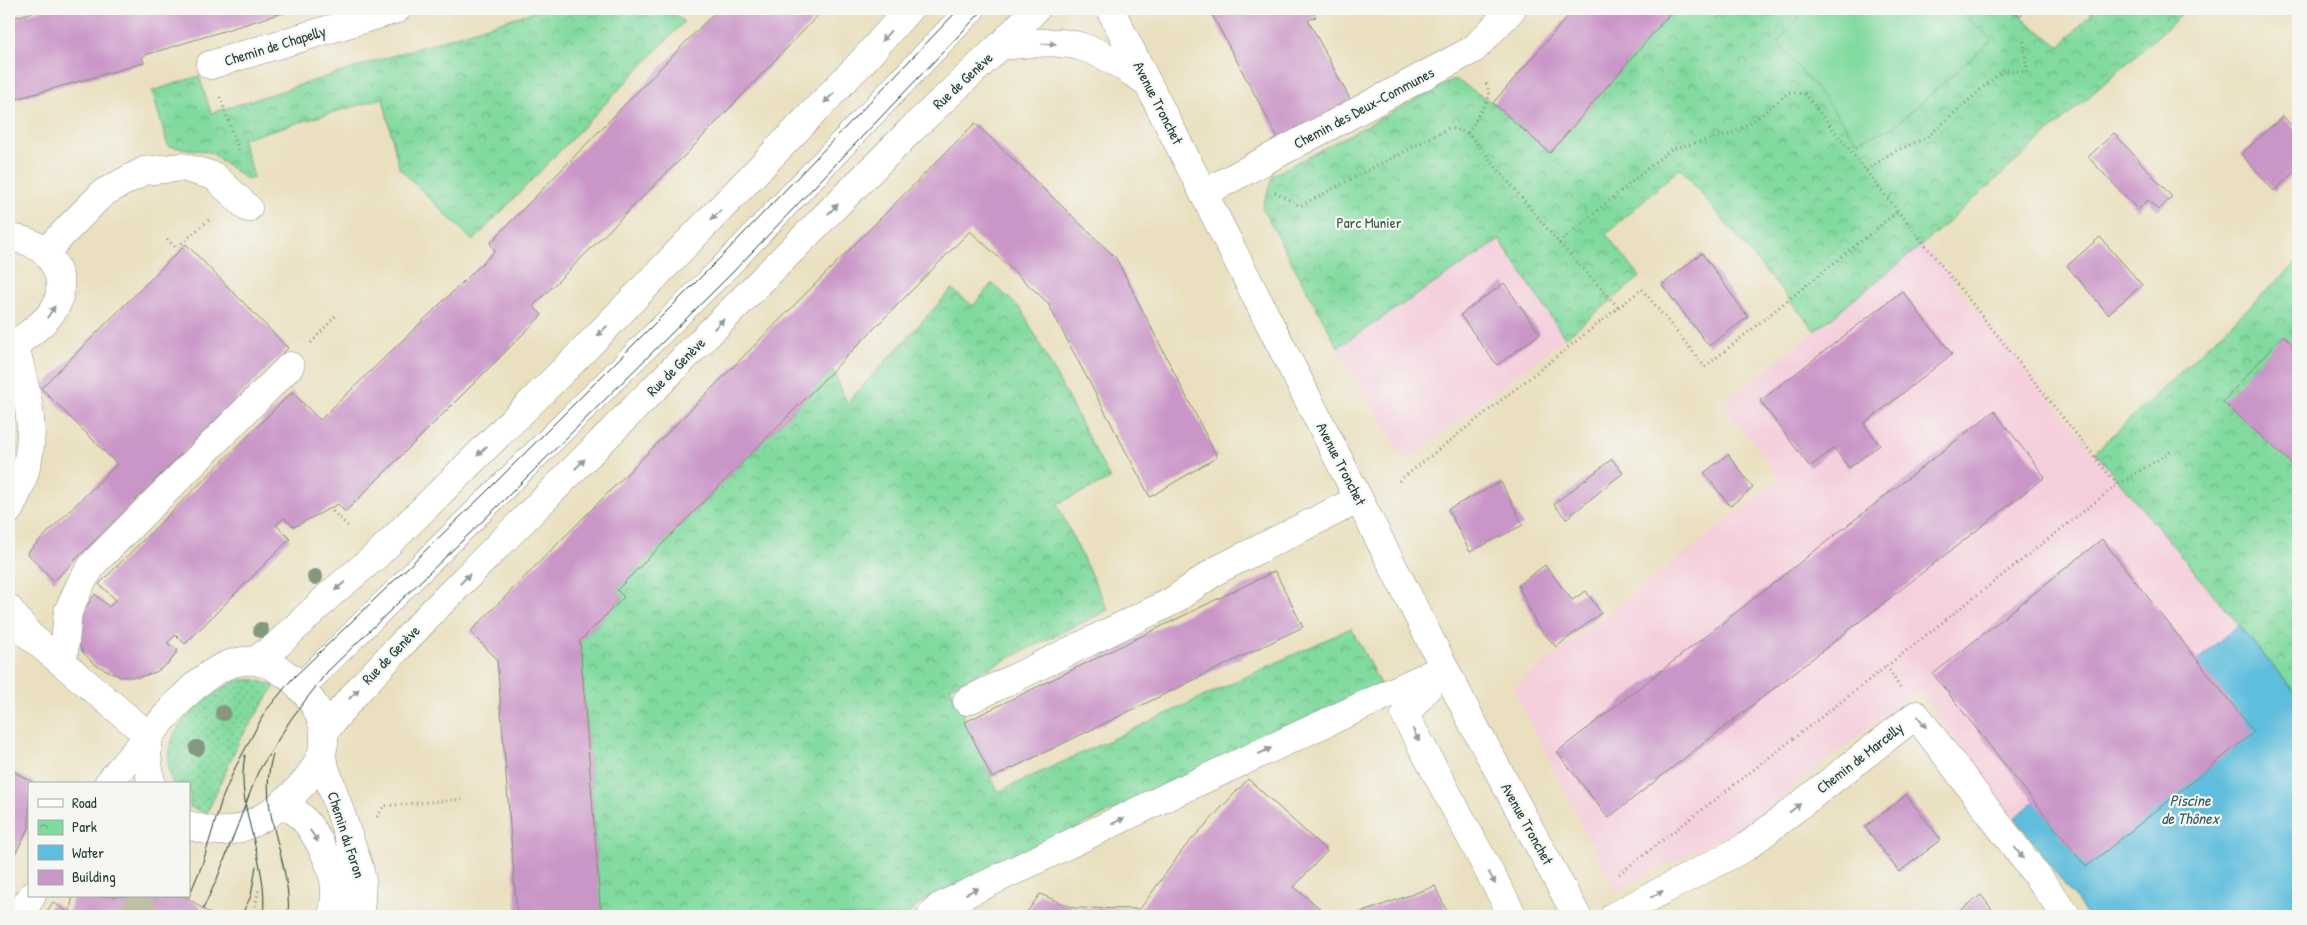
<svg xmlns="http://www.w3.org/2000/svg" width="2307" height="925" viewBox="0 0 2307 925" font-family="'Patrick Hand',sans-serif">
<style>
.built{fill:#f5cfdc}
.grass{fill:url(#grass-dots);stroke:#508c6a}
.park{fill:url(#park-crowns);stroke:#508c6a}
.garden{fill:#81da9f;stroke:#508c6a}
.water{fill:#5fbddd;stroke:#3f7d88}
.building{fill:#ca96c8}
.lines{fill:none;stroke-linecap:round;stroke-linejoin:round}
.major-tunnel{stroke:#c1bfa3;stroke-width:28;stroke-dasharray:28 14;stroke-linecap:butt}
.minor-casing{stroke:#848e7a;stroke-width:29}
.major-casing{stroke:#848e7a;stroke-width:29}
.path{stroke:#848e7a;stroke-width:3;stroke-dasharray:1 4;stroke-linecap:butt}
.minor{stroke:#fff;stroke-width:28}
.major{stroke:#fff;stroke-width:28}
.tram{stroke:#1f3d34;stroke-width:1}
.tree{fill:#85977e}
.oneway{fill:#8f9e9a}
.labels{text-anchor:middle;stroke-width:4.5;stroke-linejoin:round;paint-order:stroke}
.street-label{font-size:15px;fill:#1f3d34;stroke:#f6f6f2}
.park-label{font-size:15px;fill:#335c49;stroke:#f6f6f2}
.water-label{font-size:16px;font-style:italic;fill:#2f5d5e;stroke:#f6f6f2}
</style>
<defs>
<pattern id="grass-dots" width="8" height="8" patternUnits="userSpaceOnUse" patternTransform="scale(1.25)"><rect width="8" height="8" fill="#81da9f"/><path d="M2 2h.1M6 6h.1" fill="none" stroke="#69b282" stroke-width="1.8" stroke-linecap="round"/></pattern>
<pattern id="park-crowns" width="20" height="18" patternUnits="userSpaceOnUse" patternTransform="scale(1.25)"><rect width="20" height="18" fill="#81da9f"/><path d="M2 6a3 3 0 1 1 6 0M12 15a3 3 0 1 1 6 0" fill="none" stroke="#69b282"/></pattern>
</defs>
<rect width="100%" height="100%" fill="#f6f6f2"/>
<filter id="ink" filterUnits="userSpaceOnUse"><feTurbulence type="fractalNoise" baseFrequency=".02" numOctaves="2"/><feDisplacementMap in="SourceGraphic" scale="10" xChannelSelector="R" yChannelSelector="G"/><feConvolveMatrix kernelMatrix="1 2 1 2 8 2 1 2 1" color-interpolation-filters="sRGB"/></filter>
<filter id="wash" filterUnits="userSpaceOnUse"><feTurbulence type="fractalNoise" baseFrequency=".0096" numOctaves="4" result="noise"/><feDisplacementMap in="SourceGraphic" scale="20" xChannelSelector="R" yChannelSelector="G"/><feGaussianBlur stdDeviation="1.12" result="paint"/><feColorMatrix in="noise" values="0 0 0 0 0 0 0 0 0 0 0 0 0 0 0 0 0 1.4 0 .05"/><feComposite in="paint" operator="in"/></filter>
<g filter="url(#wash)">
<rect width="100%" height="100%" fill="#eae0bf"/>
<path class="built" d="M1500,240L1565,338L1405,462L1338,347Z
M1923,244L2238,625L2015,818L1917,690L1747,824L1616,892L1513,688L1780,479L1723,404Z"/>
<path class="grass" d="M256,680L275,686L239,741L207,813L190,807L189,784H173C166,770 167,749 174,735C183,716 218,687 237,681C243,679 250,680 256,680Z"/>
<path class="park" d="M542,9H669L684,22L473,241L399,168L383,98L242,139L254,177L246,179L210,152L168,146L152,91L199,76L211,113Z
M1674,9H2011L2060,47L2095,9H2188L1923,244L1815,331L1680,168L1606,234L1640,277L1565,338L1500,240L1338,347L1262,208L1273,175L1455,79L1493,103L1550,152Z
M2298,261V696L2095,452Z
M992,283L1022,310L1110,479L1057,504L1108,610L950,687L998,792L1351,628L1380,684L924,900L906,916H601L580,641L624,597L617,590L833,370L847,403L952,289L973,306Z"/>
<path class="garden" d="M1807,9H1957L1992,40L1892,128L1858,141L1778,42Z"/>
<path class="water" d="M2238,625L2298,696V916H2088L2015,818Z"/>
<g id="blocks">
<path class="building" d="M44,9H295L142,56L144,63L9,101V19Z
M718,9H824L689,151L533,306L542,315L345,512L338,504L294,527L284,518L276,525L290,539L185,644L176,635L167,643L178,650L170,662L156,672L139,677H121L94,664L82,651L76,637V621L95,594L109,607L116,600L99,584L292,392L320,420L495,251L490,243Z
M1209,9H1311L1316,17L1308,20L1351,101L1279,140Z
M1574,9H1674L1550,153L1493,103Z
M2011,9H2027L2020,16Z
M2283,116L2298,133V169L2274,191L2241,154Z
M975,123L1116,258L1217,457L1150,497L1047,302L970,231L617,590L624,597L580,641L601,916H517L497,659L470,632Z
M2114,133L2172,197L2158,210L2148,200L2138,210L2088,157Z
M2100,237L2142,285L2108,314L2067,266Z
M186,244L288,348L54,581L27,553L117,464L41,388Z
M1702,253L1748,317L1709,346L1662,285Z
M1504,283L1540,334L1497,365L1460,315Z
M1902,291L1952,354L1864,424L1880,445L1849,468L1834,448L1810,467L1760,401Z
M2283,335L2298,349V469L2223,402Z
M1994,411L2045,477L1608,818L1557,752Z
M1728,454L1753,488L1730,506L1704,473Z
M1612,459L1623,473L1566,519L1554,504Z
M1501,482L1523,525L1470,552L1448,509Z
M2102,539L2254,732L2086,867L1933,674Z
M1545,565L1572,600L1586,591L1601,613L1556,647L1537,625L1518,585Z
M1275,571L1303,627L992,778L965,722Z
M9,769L36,784H29V828L9,865Z
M1248,779L1327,851L1294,887L1327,914L1325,916H1024L1040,894L1074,908L1140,909L1184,848Z
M1906,795L1941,840L1899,872L1865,827Z
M1435,886L1449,916H1352Z
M1981,895L1997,916H1953Z
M73,896H185L213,916H44L53,902L69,913Z"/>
</g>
</g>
<g filter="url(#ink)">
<use href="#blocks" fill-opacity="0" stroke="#848e7a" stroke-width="1"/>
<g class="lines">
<path class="major-tunnel" d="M132,916L146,896"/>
<g class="minor-casing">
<path id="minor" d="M210,65L397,9
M1204,193L1474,49L1512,9
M9,239C41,237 68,269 58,301C51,320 30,332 15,345
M45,252L103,193L144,171L182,167L214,176L248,208
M9,340L15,345C31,412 43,445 9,510
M9,609L29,635L149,736
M63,662L68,612L81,583L93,564L290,366
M1438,675L1405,715L1513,916
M300,688L726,266L971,9
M967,701L1171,602L1217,570L1359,499
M321,756L359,867L362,881L360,916
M279,806C283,807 289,808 293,810C313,823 334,866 335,889C335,898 334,908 332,916
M931,916L939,907L1181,790L1444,668
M1614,916L1746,847L1916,715L2067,916"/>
</g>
<g class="major-casing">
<path id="major" d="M1110,9L1473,724L1577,916
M1000,46C1026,44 1056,39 1082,47C1106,54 1126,69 1147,82
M255,661L277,645L334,591L377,555L585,349L862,62L909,9
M324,733C355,689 395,653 430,614L911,130L1000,46L1036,9
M149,736L147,755L151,784
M108,784C120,768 134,753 147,738C185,694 236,625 296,683C312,699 326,718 324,742C322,777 266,824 233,830C218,833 203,830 189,825
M18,916L32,896"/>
</g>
<path class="path" d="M220,97L240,154
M1468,133L1490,95L1485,80
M1866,171L2117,485
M1275,192L1300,206L1449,128L1468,133L1559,243L1618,307
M167,239L176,248L211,218
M1559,243L1671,149L1731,134L1759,117L1789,92L1805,94L1866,171L1893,152L1926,138L2003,70L2027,72L2023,37
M311,343L337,314
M1399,481L1642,289L1705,367L1897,212
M329,508L349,527
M1900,688L1887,666L2117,485L2172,451
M377,817L384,806L465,799
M1619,874L1887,666
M253,916L259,889"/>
<use href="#minor" class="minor"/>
<use href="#major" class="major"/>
<path class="tram" d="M273,754C255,810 293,861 288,916
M245,755C234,810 270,862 263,916
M189,896L202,865L222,799L235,768L265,712L292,679L485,493L719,259L959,9
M203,909L217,879L258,772L291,719L327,672L498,506L732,273L984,9
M241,916L251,896L256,866"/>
</g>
<g class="tree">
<circle cx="315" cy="577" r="8"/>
<circle cx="261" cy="630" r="8"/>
<circle cx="223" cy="713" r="8"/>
<circle cx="197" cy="748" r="8"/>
</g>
<defs><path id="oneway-solid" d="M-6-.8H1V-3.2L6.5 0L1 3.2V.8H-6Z" transform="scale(1.25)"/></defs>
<g class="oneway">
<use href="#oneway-solid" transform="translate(886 36) rotate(131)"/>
<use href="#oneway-solid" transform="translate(1049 44) rotate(2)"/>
<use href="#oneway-solid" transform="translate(829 98) rotate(134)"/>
<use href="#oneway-solid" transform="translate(833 209) rotate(-45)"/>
<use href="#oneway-solid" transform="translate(716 215) rotate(135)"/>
<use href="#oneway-solid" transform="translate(51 312) rotate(-57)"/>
<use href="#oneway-solid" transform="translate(719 324) rotate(-45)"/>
<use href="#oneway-solid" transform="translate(602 331) rotate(135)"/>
<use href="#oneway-solid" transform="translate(482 451) rotate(135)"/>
<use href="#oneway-solid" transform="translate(580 464) rotate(-45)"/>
<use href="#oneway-solid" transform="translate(465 579) rotate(-45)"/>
<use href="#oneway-solid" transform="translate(340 586) rotate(140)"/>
<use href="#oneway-solid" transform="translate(354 694) rotate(-45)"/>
<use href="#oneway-solid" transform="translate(1922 722) rotate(53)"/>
<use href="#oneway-solid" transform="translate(1416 735) rotate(62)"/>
<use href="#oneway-solid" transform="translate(1265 751) rotate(-25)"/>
<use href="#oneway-solid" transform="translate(1795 808) rotate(-38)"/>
<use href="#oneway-solid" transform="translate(1118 821) rotate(-26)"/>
<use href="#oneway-solid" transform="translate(314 836) rotate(56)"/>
<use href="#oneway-solid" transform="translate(2019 853) rotate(53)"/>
<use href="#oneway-solid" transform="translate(1492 878) rotate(62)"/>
<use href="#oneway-solid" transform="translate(972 891) rotate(-26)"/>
<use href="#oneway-solid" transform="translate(1657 894) rotate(-28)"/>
</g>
</g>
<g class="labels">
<g class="street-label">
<text transform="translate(275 46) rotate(-17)" y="5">Chemin de Chapelly</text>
<text transform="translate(963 81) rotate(-43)" y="5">Rue de Genève</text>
<text transform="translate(1158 103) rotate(63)" y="5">Avenue Tronchet</text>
<text transform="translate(1364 108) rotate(-28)" y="5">Chemin des Deux-Communes</text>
<text transform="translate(676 367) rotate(-45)" y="5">Rue de Genève</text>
<text transform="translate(1341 464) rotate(63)" y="5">Avenue Tronchet</text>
<text transform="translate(391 655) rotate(-46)" y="5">Rue de Genève</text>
<text transform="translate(1860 758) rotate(-38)" y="5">Chemin de Marcelly</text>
<text transform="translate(1527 824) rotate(61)" y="5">Avenue Tronchet</text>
<text transform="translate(346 835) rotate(72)" y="5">Chemin du Foron</text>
</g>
<g class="park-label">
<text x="1369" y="228">Parc Munier</text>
</g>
<g class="water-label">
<text x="2190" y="806">Piscine<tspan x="2190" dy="18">de Thônex</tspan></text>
</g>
</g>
<rect width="2307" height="925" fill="none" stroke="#f6f6f2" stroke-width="30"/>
<rect x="28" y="782" width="162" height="115" fill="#f6f6f2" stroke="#a0aca6"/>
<rect x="38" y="799" width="25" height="8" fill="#ffffff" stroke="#a0aca6"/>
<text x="72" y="808" font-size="15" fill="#1f3d34">Road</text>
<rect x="38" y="820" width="25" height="15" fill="url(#park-crowns)" stroke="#a0aca6"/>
<text x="72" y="832" font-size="15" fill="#1f3d34">Park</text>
<rect x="38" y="845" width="25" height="15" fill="#5fbddd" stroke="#a0aca6"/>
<text x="72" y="858" font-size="15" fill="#1f3d34">Water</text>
<rect x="38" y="870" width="25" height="15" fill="#ca96c8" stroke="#a0aca6"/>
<text x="72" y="882" font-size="15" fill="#1f3d34">Building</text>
</svg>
